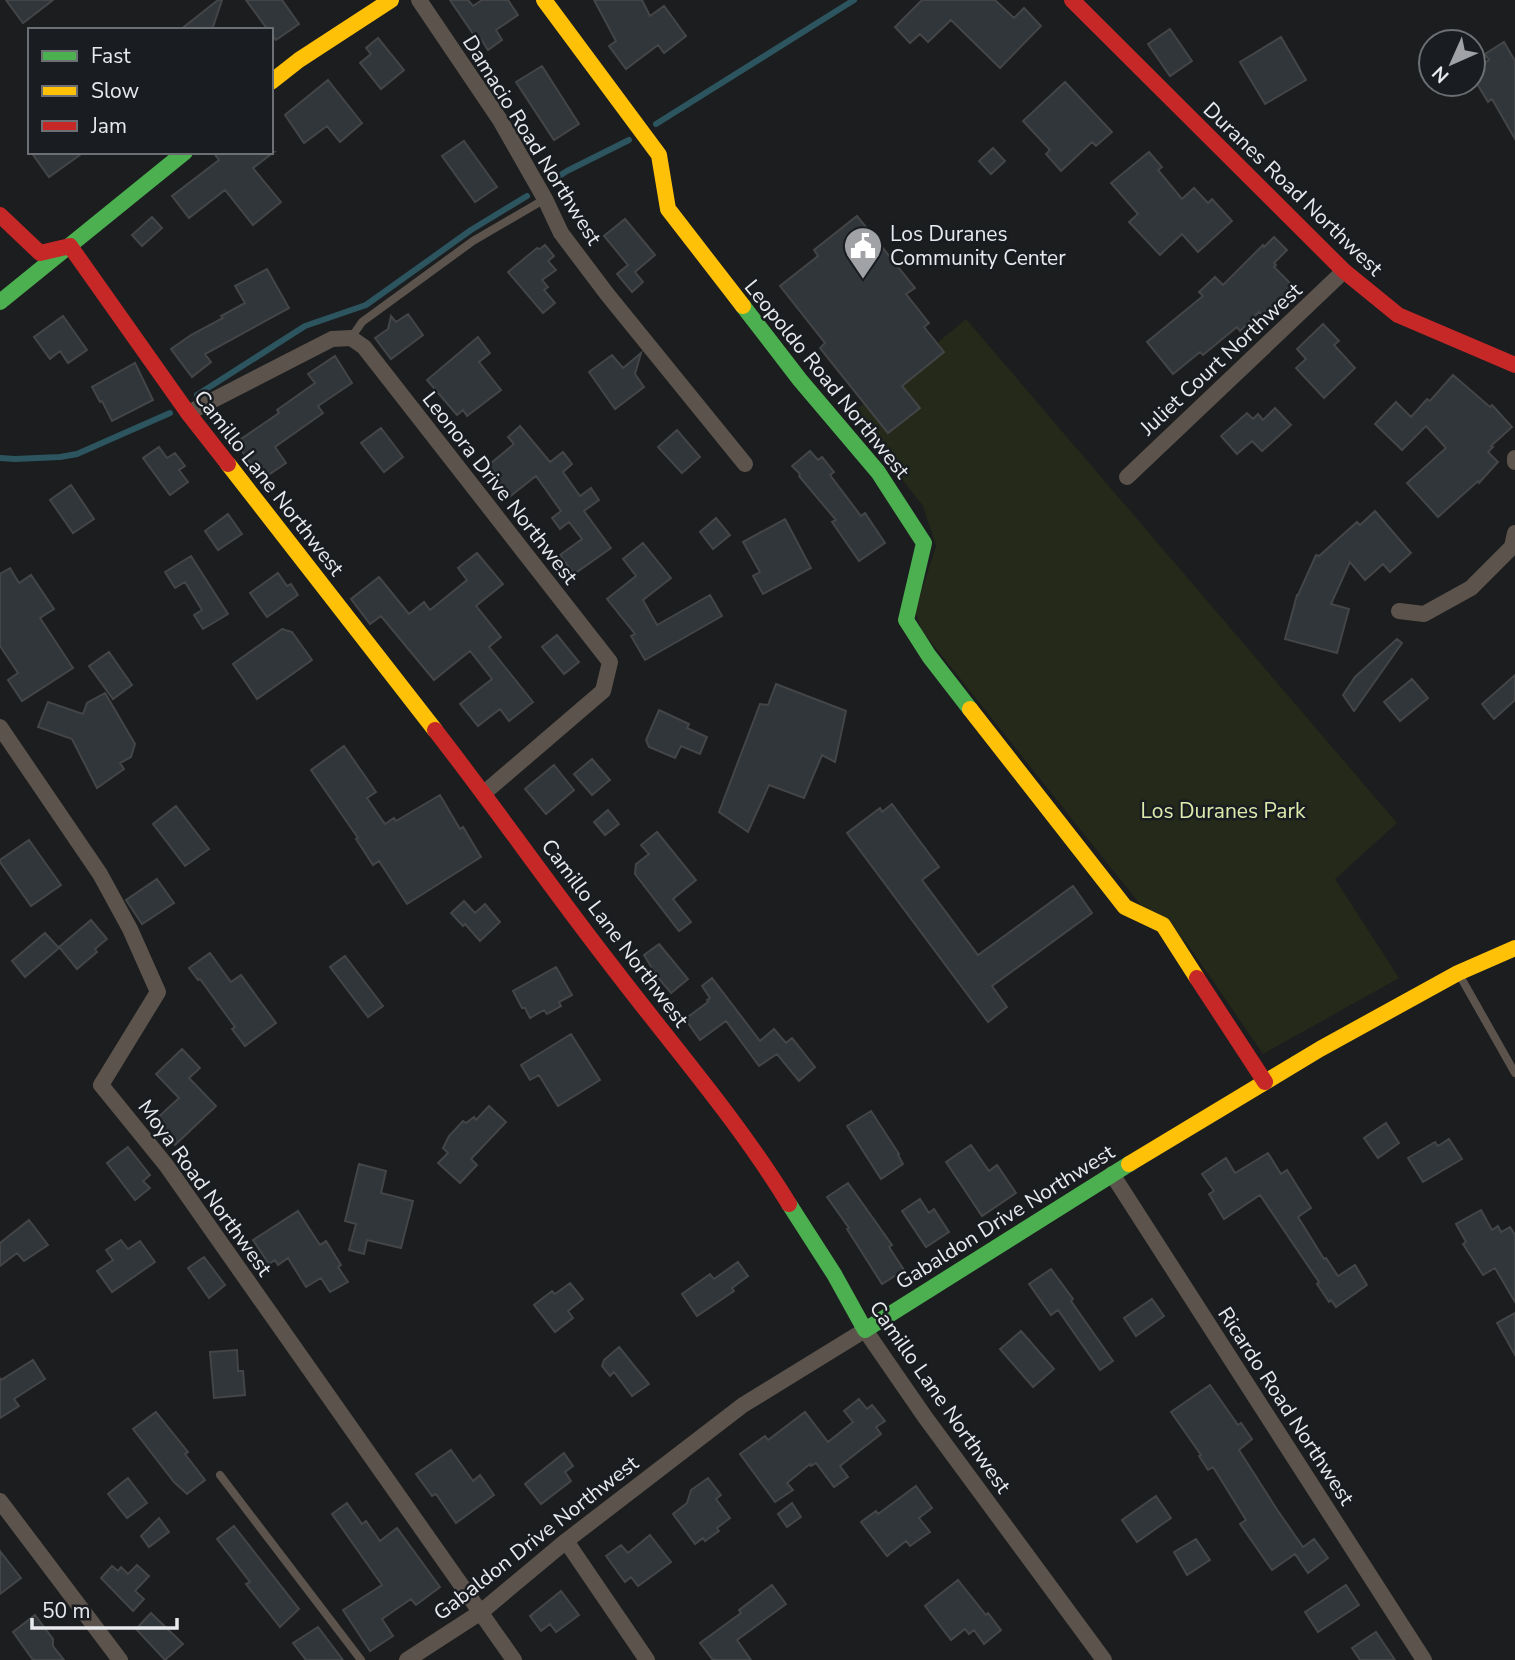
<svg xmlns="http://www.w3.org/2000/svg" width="1515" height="1660" viewBox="0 0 1515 1660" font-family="'Nunito Sans',sans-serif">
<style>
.green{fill:#252919}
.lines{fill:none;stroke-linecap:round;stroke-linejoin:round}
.stream{stroke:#2d5560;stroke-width:6}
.building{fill:#31363a;stroke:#434547;stroke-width:2}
.lane{stroke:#5b534c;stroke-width:8}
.street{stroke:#5b534c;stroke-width:16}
.fast{stroke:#4caf50;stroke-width:16}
.slow{stroke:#ffc107;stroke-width:16}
.jam{stroke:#c62828;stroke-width:16}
.labels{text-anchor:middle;stroke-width:5;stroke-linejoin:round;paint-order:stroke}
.street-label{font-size:21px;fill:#e8eaed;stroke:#191d21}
.poi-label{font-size:21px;fill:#e8eaed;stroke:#191d21;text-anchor:start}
.park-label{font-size:21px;fill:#ddebad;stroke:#191d21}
</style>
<rect width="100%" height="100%" fill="#1b1d1f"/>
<path class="green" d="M966,319L1397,823L1335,879L1399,978L1263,1054L1186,942L1143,908L922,631L915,611L936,546L923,506L851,414Z"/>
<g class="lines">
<path class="stream" d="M656,124L854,0
M553,180L567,171L629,140
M197,395L305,326L366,305L471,230L527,196
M0,458L15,459L60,457L77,454L170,413"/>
</g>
<path class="building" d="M6,0H53L23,23Z
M218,0H222L212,30H180Z
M246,0H282L299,24L276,40L271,34V30H268Z
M450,0H468L473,6L482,0H508L518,15L496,30L502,40L488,50L481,39L478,41Z
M594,0H642L650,16L664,6L686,36L664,53L658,45L626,69L609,46L616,41Z
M922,0H995L1014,18L1024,8L1041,26L1000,68L951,20L928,42L920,34L910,43L895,27Z
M1170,29L1192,61L1170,76L1148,44Z
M1281,37L1306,80L1265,104L1240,62Z
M378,38L404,70L381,89L360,63L371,54L366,48Z
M1504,42L1515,61V139L1492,99L1488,102L1473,77V69L1489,60L1485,54Z
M542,66L579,124L554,140L516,82Z
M328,80L362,123L340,142L327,126L304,143L285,115Z
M1065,82L1112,132L1096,146L1092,142L1061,171L1046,154L1050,150L1023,121Z
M464,141L497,187L475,202L442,156Z
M993,148L1005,161L991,174L979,161Z
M31,152H84L49,177Z
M213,152H274L253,168L281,202L253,225L225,190L189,218L172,196L219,160Z
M1149,152L1162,167L1158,170L1182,199L1194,188L1208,203L1212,199L1232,221L1198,252L1182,234L1160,255L1129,222L1138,214L1111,183Z
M857,216L915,288L906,294L929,323L924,327L944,352L902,386L920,408L888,433L820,348L825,343L780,286L818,256L814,250Z
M152,217L162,228L142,246L132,235Z
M625,219L655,255L635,272L643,282L632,292L617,274L628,265L604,236Z
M1274,237L1287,250L1274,263L1276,265L1274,267L1293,286L1291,288L1297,293L1269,321L1259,312L1240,331L1237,327L1203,355L1200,352L1173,374L1147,342L1203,296L1199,292L1215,277L1223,285L1263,245L1264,247Z
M545,245L554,256L548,261L556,270L542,280L548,287L544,290L555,303L543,313L508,272L537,248L540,249Z
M267,269L289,308L205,354L211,362L192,377L171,349L191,335L223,318L221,316L245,303L235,286Z
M408,314L423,335L391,359L375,338L388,329L391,316L396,322Z
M63,316L87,350L68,363L60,351L50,359L34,337Z
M1323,324L1339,341L1334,345L1355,368L1324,398L1296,368L1306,359L1297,349Z
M478,337L490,353L479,362L501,390L467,416L463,410L457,415L427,380Z
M641,353L635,374L644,387L615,409L589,372L612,355L623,368Z
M335,356L352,383L318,406L323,413L275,447L286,463L261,480L240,448L245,444L241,439L279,413L277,410L315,383L308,374Z
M135,363L153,400L112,421L102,401L100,402L92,387Z
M1453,375L1490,407L1492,405L1512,427L1491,446L1493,447L1488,452L1498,462L1479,483L1478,481L1438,517L1407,483L1446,448L1426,426L1402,450L1375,424L1396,402L1411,417L1427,399L1430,401Z
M1275,408L1291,425L1262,451L1252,441L1237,454L1221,436L1247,413L1253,419L1258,414L1263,420Z
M520,426L550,462L563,452L572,464L563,472L580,496L591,488L599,500L584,511L611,548L574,574L560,555L582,539L569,522L560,529L552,518L561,511L536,476L508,498L484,469L514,444L508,437Z
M381,428L403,457L384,472L361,443Z
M677,430L700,457L682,473L658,447Z
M159,447L167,458L175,453L185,466L179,470L188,482L170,495L143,458Z
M810,451L818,460L822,457L834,472L830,475L861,516L865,513L885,543L859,561L832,522L836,520L799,476L800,474L792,466Z
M71,485L94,519L73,533L50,500Z
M1375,511L1411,553L1390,572L1383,564L1365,580L1350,562L1331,604L1349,609L1337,653L1285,639L1297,595H1298L1316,555L1319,556L1357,522L1360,525Z
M228,514L242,534L218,550L205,531Z
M716,518L730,535L713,549L700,532Z
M785,519L811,568L763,594L753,576L760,572L743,542Z
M643,543L671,578L643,600L657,625L710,595L722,616L645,660L631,636L635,634L607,599L636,576L623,559Z
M477,553L503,584L476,606L501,637L489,647L533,702L509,721L500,709L478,726L460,704L492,679L470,651L434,680L381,616L370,624L351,599L379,577L409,614L424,602L430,610L467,580L458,568Z
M191,556L228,614L203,629L194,615L202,610L185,582L175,588L165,572Z
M10,568L19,583L31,575L54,609L40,618L73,668L22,701L8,680L18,673L0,646V574Z
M278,573L287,586L291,584L298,595L267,617L250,593Z
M282,629L292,632L312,660L257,699L233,664Z
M557,635L579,662L564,674L542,647Z
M1397,639L1402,643L1354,711L1343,695L1355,677Z
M109,652L132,685L113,699L89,666Z
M1515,675V700L1494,719L1482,704Z
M1412,679L1428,698L1400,721L1384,702Z
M776,684L846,711L835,762L822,755L804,798L769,785L748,832L719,812L760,704L768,705Z
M105,693L135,744L131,757L120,763L124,769L97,788L72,739L38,727L48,702L83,714L87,703Z
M659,710L689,724L687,728L707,737L700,754L681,746L675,758L649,747L646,740Z
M344,746L376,792L367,798L385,824L394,818L396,821L440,795L460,829L463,827L481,857L407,904L379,861L373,865L356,839L358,838L311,770Z
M592,759L610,780L592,795L574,774Z
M554,765L574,790L546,814L525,789Z
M892,804L939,867L922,880L978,955L1073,886L1092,913L992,986L1007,1007L988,1022L847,833L880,808L882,812Z
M176,806L209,849L185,866L153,824Z
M608,810L619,824L605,835L594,822Z
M657,832L696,880L673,899L691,922L679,931L635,874L636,864L649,854L641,845Z
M29,840L61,885L31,906L0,862V860Z
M157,879L174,903L142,924L126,900Z
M464,901L475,913L485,904L500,922L480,941L465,924L463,926L451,913Z
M91,920L107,939L95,949L97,952L77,969L59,947Z
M45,933L59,948L25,977L12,961Z
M659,944L688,979L671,993L656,975L644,955Z
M210,953L231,982L241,975L276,1023L245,1046L232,1029L235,1027L200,979L198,980L189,968Z
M345,956L383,1006L368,1017L330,967Z
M556,967L572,995L559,1002L561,1006L547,1014L544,1010L530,1018L525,1008H522L513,991Z
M712,978L760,1041L774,1029L786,1043L792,1038L815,1067L799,1081L777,1054L759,1066L726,1021L700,1040L685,1019L708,1002L707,1000L710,998L702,986Z
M571,1034L600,1080L558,1106L539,1075L530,1080L521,1065Z
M182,1049L200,1068L189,1078L216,1106L175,1145L153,1122L179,1098L156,1074Z
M489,1106L506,1122L471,1159L477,1165L460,1183L438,1163L448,1153L443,1148L449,1136L463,1121L466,1123L474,1117L476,1120Z
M871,1111L899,1154L898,1155L903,1164L881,1179L847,1126Z
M1386,1123L1399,1143L1378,1158L1364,1138Z
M1449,1139L1462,1159L1423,1182L1408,1158L1435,1142L1438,1146Z
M971,1145L989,1171L997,1165L1016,1193L982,1216L946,1162Z
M128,1147L150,1175L143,1181L150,1188L135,1200L107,1163Z
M1268,1153L1281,1174L1287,1170L1311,1208L1298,1217L1324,1259L1326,1258L1338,1276L1355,1265L1367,1285L1336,1307L1331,1300L1329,1302L1317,1284L1319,1282L1260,1195L1224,1219L1209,1194L1214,1191L1202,1174L1226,1158L1235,1173Z
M359,1164L386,1171L381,1193L413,1201L401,1248L367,1240L364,1254L349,1250L356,1224L345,1221Z
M848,1183L892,1245L889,1247L904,1270L882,1284L847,1229L849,1228L827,1197Z
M920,1199L929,1213L934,1209L949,1232L926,1247L902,1211Z
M1481,1210L1492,1230L1498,1226L1501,1232L1510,1227L1515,1235V1302L1495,1268L1483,1275L1463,1244L1466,1242L1456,1224Z
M298,1211L320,1245L326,1241L341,1265L338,1267L348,1282L330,1292L321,1278L306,1287L288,1258L278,1265L275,1260L269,1264L253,1240Z
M29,1220L48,1245L24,1261L17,1253L0,1266V1243Z
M121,1240L128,1249L140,1241L155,1262L112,1292L97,1271L113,1260L106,1250Z
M204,1257L225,1285L209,1298L188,1268Z
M738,1262L748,1276L732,1288L734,1291L697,1316L682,1294L710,1274L714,1279Z
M1051,1269L1073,1299L1071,1301L1113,1361L1100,1370L1058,1310L1051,1315L1029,1284Z
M570,1283L583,1299L568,1311L573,1318L555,1332L534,1305L552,1291L555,1294Z
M1152,1299L1164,1316L1136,1336L1124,1318Z
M1515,1313V1355L1497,1323Z
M1021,1331L1054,1369L1033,1387L1000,1349Z
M619,1347L649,1384L632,1396L614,1372L610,1376L602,1366L604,1360Z
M237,1350L238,1371H243L245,1395L214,1398L210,1352Z
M33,1360L45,1379L14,1399L19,1406L0,1418V1378L1,1380Z
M1210,1385L1238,1425L1241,1423L1252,1439L1239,1450L1276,1508L1303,1547L1314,1539L1328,1558L1308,1573L1295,1554L1272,1570L1240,1524L1246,1520L1213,1467L1208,1470L1199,1456L1201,1455L1171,1412Z
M859,1399L867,1409L872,1405L885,1421L876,1427L881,1434L840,1466L848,1477L834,1487L816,1463L811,1466L810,1464L787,1483L793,1490L775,1502L740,1454L765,1436L768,1440L805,1412L828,1442L853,1422L844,1411Z
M156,1412L188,1452L185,1454L205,1480L187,1494L174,1482L133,1429Z
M451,1450L473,1481L480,1475L494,1495L456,1523L436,1494L432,1496L416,1474Z
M564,1453L573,1466L565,1472L571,1481L541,1504L525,1484Z
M128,1478L147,1503L127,1518L108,1494Z
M708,1478L721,1495L716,1499L730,1518L717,1528L719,1531L705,1541L703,1538L695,1544L673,1514L687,1503L691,1490Z
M916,1486L932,1508L919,1518L930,1532L910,1546L906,1541L887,1556L861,1522L876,1511L878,1514Z
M1156,1496L1171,1518L1137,1542L1122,1520Z
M347,1503L362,1524L366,1521L380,1541L397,1528L440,1587L416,1605L411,1599L382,1619L393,1636L370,1651L343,1610L382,1585L332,1514Z
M792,1503L801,1517L787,1527L778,1514Z
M159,1518L169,1532L149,1547L141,1536Z
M234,1526L299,1609L280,1627L246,1584L250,1582L217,1539Z
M650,1535L671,1562L638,1586L631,1577L625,1582L606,1556L621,1545L628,1553Z
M1196,1539L1210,1560L1187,1575L1174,1552Z
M0,1551L21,1578L0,1594Z
M137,1565L149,1576L135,1591L144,1599L133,1611L101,1578L112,1566L118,1571L121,1567L128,1574Z
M958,1580L986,1615L988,1613L1001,1630L984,1644L974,1630L969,1634L965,1629L951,1640L925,1606Z
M772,1585L786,1604L737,1640L751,1660H713L700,1643L741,1613L739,1610Z
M1346,1585L1359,1605L1318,1632L1305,1612Z
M561,1591L579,1615L556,1632L550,1624L541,1631L530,1616Z
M151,1613L183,1644L165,1660L136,1629Z
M35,1615L53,1639V1646L64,1660H33L13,1632Z
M318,1627L343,1660H306L293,1643Z
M1376,1632L1395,1660H1360L1352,1648Z"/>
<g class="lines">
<path class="lane" d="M351,338L362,322L473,241L545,199
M1460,976L1515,1073
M220,1475L361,1660"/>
<path class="street" d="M419,0L500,120L545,199L561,233L607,294L745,464
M188,413L332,339L351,338L364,347L610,662L603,691L484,793
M1515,458V462
M1127,477L1344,271
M1399,611L1424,614L1471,588L1512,547L1515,533
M0,727L100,874L130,929L158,992L101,1085L166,1165L514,1660
M1112,1174L1424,1660
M0,1501L120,1660
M566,1541L647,1660
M407,1660L481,1612L566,1541L743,1405L865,1330L925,1417L1104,1660"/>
<path class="fast" d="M0,302L185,152
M743,306L800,380L878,472L924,543L906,620L929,656L970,709
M789,1204L834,1274L865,1330L1129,1164"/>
<path class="slow" d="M544,0L659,155L668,209L743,306
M271,82L299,60L391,0
M228,464L435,730
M970,709L1125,907L1163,925L1197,978
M1129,1164L1320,1049L1458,973L1515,948"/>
<path class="jam" d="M1072,0L1344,271L1398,315L1515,365
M0,215L40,253L70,246L188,413L228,464
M435,730C495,807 551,888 611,965C671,1044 737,1119 789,1204
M1197,978L1265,1082"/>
</g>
<defs>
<g id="civic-pin" transform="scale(2.0125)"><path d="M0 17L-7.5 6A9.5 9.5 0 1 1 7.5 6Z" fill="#a0a2a5" stroke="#191d21"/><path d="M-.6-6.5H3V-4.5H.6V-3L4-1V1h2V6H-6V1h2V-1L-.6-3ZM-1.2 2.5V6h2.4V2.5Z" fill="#fff"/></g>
</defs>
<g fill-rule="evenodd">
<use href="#civic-pin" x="863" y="246"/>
</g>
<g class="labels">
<g class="street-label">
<text transform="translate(532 140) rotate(58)" y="7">Damacio Road Northwest</text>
<text transform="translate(1293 189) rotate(44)" y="7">Duranes Road Northwest</text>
<text transform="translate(1221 359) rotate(-43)" y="7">Juliet Court Northwest</text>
<text transform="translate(827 379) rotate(51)" y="7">Leopoldo Road Northwest</text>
<text transform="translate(269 483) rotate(52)" y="7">Camillo Lane Northwest</text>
<text transform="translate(500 488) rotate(52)" y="7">Leonora Drive Northwest</text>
<text transform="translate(615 933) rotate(53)" y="7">Camillo Lane Northwest</text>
<text transform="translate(205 1188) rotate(54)" y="7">Moya Road Northwest</text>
<text transform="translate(1005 1217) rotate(-32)" y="7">Gabaldon Drive Northwest</text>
<text transform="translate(940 1397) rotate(55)" y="7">Camillo Lane Northwest</text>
<text transform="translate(1286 1406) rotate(57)" y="7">Ricardo Road Northwest</text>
<text transform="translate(536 1538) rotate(-38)" y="7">Gabaldon Drive Northwest</text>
</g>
<g class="poi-label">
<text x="890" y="241">Los Duranes<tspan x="890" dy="24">Community Center</tspan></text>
</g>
<g class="park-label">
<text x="1223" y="818">Los Duranes Park</text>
</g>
</g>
<rect x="28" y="28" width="245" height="126" fill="#191d21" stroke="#6c6f73" stroke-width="2"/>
<rect x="42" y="51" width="35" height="10" fill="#4caf50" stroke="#6c6f73" stroke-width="2"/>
<text x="91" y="63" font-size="21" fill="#e8eaed">Fast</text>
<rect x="42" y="86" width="35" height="10" fill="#ffc107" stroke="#6c6f73" stroke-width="2"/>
<text x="91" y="98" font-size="21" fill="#e8eaed">Slow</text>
<rect x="42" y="121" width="35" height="10" fill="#c62828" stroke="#6c6f73" stroke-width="2"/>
<text x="91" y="133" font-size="21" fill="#e8eaed">Jam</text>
<g transform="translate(1452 63) rotate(225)"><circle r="33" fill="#191d21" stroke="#6c6f73" stroke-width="2"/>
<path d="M0-5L12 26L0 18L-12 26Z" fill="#a0a2a5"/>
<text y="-10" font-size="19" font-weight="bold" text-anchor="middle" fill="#e8eaed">N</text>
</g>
<path d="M32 1618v10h145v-10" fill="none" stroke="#e8eaed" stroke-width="3.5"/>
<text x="42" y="1618" font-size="21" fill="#e8eaed" stroke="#191d21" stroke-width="5" paint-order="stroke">50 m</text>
</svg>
